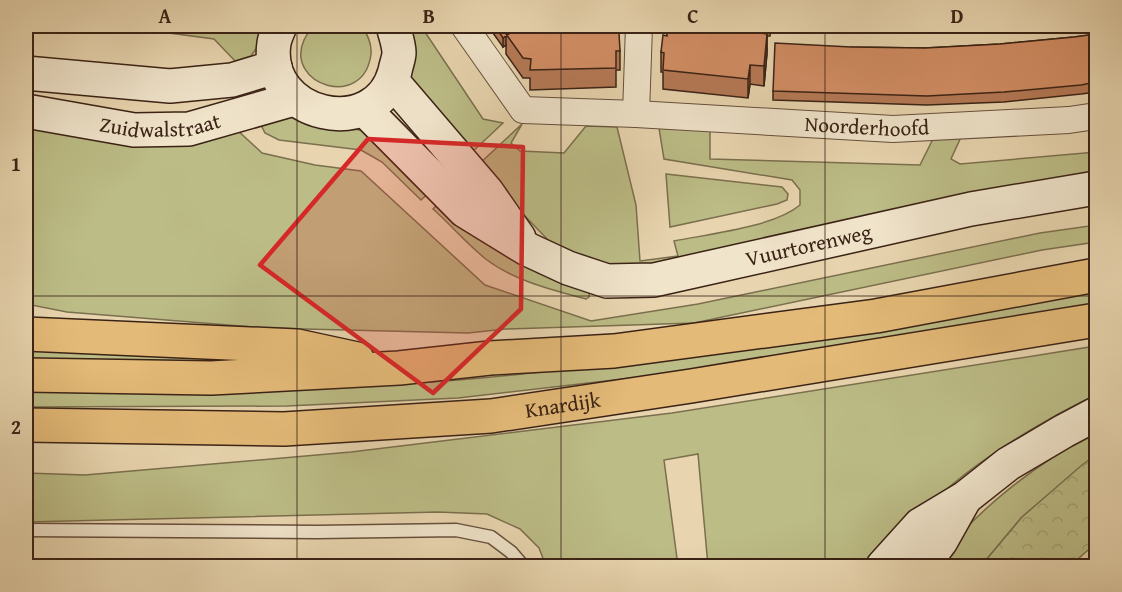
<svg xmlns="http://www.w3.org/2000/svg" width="1122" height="592" viewBox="0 0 1122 592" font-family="'Gentium Book Plus',serif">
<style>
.grass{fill:#bcbc86;stroke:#7b6f4e;stroke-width:1.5}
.forest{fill:url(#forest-crowns);stroke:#7b6f4e;stroke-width:1.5}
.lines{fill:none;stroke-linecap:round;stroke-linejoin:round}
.lane-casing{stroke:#664f3c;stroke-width:15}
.street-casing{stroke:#664f3c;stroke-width:28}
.secondary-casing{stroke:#3a2215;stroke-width:36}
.primary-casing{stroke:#3a2215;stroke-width:36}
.lane{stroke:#f0e4cb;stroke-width:12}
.street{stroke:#f0e4cb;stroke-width:26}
.secondary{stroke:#f0e4cb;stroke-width:33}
.primary{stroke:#e4ba78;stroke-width:33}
.wall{fill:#b57956;stroke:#3a2215;stroke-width:1.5}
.shaded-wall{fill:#936346;stroke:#3a2215;stroke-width:1.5}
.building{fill:#d28d64;stroke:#3a2215;stroke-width:1.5}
.marked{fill:#d62828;fill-opacity:0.2;stroke:#d62828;stroke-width:4.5;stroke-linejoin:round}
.grid{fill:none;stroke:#3a2215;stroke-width:1.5;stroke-opacity:0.55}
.labels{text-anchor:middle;stroke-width:6;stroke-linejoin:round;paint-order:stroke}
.street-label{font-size:21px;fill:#3a2215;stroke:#f0e4cb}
.neatline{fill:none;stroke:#3a2215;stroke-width:2}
.grid-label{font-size:20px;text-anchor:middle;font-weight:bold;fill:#3a2215}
</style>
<defs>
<pattern id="forest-crowns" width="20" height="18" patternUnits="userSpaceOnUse" patternTransform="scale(1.5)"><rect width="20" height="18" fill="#bcbc86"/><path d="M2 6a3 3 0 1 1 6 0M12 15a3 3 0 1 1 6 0" fill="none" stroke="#a2a173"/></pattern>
</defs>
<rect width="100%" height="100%" fill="#e8d5af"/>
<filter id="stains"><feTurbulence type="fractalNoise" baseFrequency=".00333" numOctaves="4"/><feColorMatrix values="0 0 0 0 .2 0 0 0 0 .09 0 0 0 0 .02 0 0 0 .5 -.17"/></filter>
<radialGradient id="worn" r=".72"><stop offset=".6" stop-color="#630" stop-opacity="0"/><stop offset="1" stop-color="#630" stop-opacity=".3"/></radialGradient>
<path class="grass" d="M157,26H268L265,36L251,56L235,61L214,39L169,33L158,29Z
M314,26H359C367,31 372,44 371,54C364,111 284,85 304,40C307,34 309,30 314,26Z
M406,26H421L483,119L503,123L468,156L408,76Z
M281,114L369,132L432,190L421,200L382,162L361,150L279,140L265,133L257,117Z
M26,124L235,128L262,153L315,165L361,171L485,285L591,321L698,304L1040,233L1096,225V242L1042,250L694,323L506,329L468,333L264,328L67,312L26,304Z
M522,124L511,143L520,151L564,153L586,126L617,127L636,205L640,261L678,256L674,241C709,234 774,227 800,205V190L792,180L664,159L659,128L710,130V159L920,165L933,139L962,135L951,159L960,164L1096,152V175L640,269L577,260L548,240L477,166Z
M666,174L782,187L788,194L787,200L777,204L670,227Z
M443,199L590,288L589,297L586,299C553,290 515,281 487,260C468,245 451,225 433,209Z
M1096,290V306L788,360L458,398L287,406L26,407V391C170,390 314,392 458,380C672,362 885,323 1096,290Z
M26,343L207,352V362L26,360Z
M1096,346V395C1032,426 967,465 917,517C902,533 889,550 875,566H708L698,454L664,460L678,566H546L539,548L520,529L487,514L438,512L26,522V473L85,475L351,452L672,413Z
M1096,432V455L1022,517L981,566H933C975,511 1035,464 1096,432Z"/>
<path class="forest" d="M1096,455V543L1070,566H981L1022,517L1082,465Z"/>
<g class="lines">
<g class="lane-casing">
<path id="lane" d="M26,530L317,532L456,530L491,537L511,552L523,566"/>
</g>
<g class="street-casing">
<g id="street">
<path id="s1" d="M464,26L523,110L636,114L893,129L1069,120L1096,116"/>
<path d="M636,114L639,26"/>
</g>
</g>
<g class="secondary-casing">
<g id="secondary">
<path d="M280,26C278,31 275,37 274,43C263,117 376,143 395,71C396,65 399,58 399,53C399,44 395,34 393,26"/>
<path d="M26,73L170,86L232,80L275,67"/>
<path d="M392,81L487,192L519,238"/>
<path id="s2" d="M364,109L465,211L527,249L568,268L607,281L654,280L971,209L1096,188"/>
<path id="s3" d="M26,111L134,130L189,129L294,99"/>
<path d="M883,566L920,525L965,498L1008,464L1064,431L1096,414"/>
<path d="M922,566L941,541L964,500"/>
</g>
</g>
<g class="primary-casing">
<g id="primary">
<path d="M26,334L297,346L357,359"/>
<path d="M26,375L211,378L399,368L490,358L614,351L876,316L1096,275"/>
<path id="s4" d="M26,425L284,429L491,416L691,386L1096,320"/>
</g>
</g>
<use href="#lane" class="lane"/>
<use href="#street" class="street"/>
<use href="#secondary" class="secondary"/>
<use href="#primary" class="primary"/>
</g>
<path class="wall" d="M488,26H615V33L620,51V70H616V87L530,90V78H523L506,54V45L503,47Z
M667,26H742L741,29L758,33V26H771L770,36H767V53L764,86L750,84L748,98L663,89V72H661V52L667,36Z
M1096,34V92L1081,94L1004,102L927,105L773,100V91L851,47L925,48L1000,44L1074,37Z"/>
<path class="shaded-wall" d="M767,34V53L764,86V66Z
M506,36V45L503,47V38Z
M750,65V84L748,98V79Z"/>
<path class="building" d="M495,26H520L503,38Z
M520,26H615V33H619L620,51H616V68L530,70L531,59L523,58L506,34Z
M667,26H710L754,30L753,32L767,34L764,66L750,65L748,79L663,70L664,53L661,52L663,35L667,36Z
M758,26H771L770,31L758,30Z
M1096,34V82L1081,85L1004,92L927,96L773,91L775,43L851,47L925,48L1000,44L1074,37Z"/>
<path class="marked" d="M368,139L523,147L521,309L433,393L260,265Z"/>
<path class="grid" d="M297,26V566M561,26V566M825,26V566M26,296H1096"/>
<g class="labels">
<g class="street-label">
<text dy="7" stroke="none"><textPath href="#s3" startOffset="136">Zuidwalstraat</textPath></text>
<text dy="7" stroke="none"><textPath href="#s1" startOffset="447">Noorderhoofd</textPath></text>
<text dy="7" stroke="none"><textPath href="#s2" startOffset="508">Vuurtorenweg</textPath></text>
<text dy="7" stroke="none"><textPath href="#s4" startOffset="538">Knardijk</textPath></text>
</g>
</g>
<rect width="1122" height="592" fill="none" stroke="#e8d5af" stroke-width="66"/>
<rect x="33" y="33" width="1056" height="526" class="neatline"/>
<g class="grid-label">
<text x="165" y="23">A</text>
<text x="429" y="23">B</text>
<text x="693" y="23">C</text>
<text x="957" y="23">D</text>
<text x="16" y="171">1</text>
<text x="16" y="434">2</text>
</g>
<rect width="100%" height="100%" filter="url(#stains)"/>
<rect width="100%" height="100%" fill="url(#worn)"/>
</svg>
